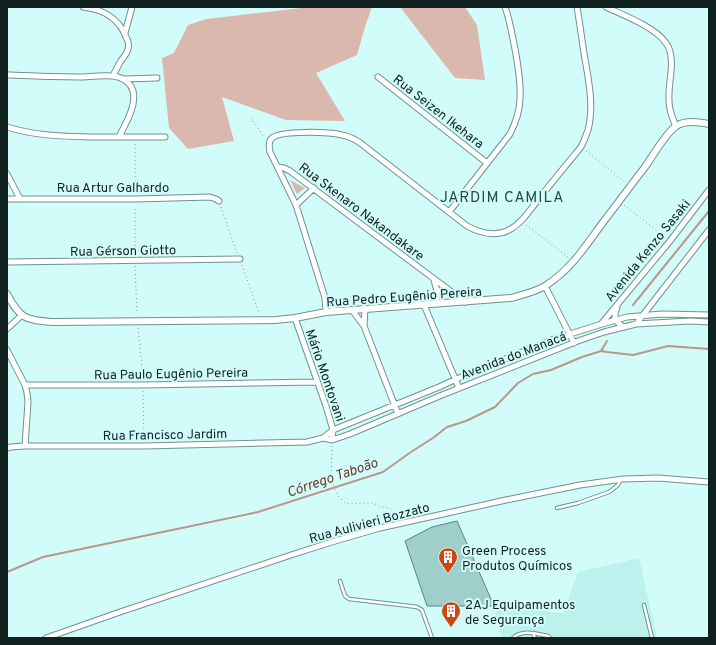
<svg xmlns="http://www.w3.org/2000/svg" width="716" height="645" viewBox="0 0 716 645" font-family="Overpass,sans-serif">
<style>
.built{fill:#bcf1ee}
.green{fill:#dab8ae}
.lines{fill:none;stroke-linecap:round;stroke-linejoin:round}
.stream{stroke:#bc968b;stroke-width:2}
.building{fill:#9fcecb;stroke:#5d8481}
.service-casing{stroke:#6c9391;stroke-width:4.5}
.minor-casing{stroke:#6c9391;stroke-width:7}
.tertiary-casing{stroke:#6c9391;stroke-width:8}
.path{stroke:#7a9896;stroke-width:1;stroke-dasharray:1 3;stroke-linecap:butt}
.service{stroke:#fff;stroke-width:2.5}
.minor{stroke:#fff;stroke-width:5}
.tertiary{stroke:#fff;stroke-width:6}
.labels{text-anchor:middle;stroke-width:4;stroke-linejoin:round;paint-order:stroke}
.street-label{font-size:13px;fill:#112120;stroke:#d2fcf9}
.poi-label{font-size:13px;fill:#112120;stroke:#d2fcf9;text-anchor:start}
.water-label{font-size:14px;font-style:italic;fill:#6d3928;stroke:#d2fcf9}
.quarter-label{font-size:15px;letter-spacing:1px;fill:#244a48;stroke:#d2fcf9}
</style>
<rect width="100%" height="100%" fill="#d2fcf9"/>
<path class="built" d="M639,558L657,638H502L494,606L563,613L578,572Z"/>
<path class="green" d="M310,7H372L365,27L357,55L316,73L345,121L286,120L222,97L234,141L188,149L169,128L162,58L174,53L188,25L206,19Z
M400,7H465L477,25L485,80L455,78Z
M290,180L305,188L297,194Z"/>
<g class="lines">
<path class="stream" d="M633,305L709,211
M601,351L607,341
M7,572L43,557L258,512L383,472L411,452L433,438L447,427L466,421L495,407L518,383L533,374L551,370L582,357L601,351L607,352L633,355L668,346L709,349"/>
</g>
<path class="building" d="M457,521L494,606H427L405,541L432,527Z"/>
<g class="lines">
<g class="service-casing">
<path id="service" d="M557,508L578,503L609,492L618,485L620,480
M340,581L345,596L349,599L401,605L417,607L422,610L432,638
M644,605L652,638
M533,633L535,638
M513,638C522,629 537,634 548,636L550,638"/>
</g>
<g class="minor-casing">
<path id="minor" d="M83,7C102,9 119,18 126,37C128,40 129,45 128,49C127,54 123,58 120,62C118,67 115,71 113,76
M606,7C623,15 655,27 666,43C672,51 672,62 671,72C670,84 667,97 670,109C671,115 674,121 676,127
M125,33L132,7
M7,75C31,76 54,77 78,77C89,77 107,74 118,77C125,79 131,84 133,91C137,106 125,124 119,137
M378,77L487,163
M124,79L157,78
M7,127C36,136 62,136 92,137C116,137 140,137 165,137
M278,167L284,168L290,171L465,302
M7,174L20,199
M7,199H135L210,197L216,199L219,201
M296,205L314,188
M449,212L510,134C516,122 520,111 520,98C521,82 518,65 515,49C512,35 510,20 505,7
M7,262L240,259
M434,280L437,291V304
M545,286L574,343
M325,298L336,311
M424,305L459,388
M617,307L615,314V320L623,327
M352,310L364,326L398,414
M326,312L325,298L296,205L270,152C269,147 268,141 272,138C282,130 330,132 342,135C349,136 354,139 359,142L467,226C480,233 495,237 509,230C521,224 530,210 538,200C552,182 567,164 581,147C584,141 586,136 588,130C594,107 589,82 585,59C582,42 580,24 577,7
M295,318L326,406L333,430L332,440
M602,323L670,241L709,190
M636,324L709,230
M364,326L365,308
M7,329L22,315
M7,350L25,385L27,393L28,402L25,446
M25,385H143L317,382
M323,438L332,440L350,434L442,395L578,341L604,332L636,324L690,321L709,322
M7,448L11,447L25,446H144L307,442L323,438L333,430L439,387L454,380L554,339L602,324L627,317L662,314L709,315
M46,638L120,612L291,555L335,541L380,528L506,500L580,485L623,479L658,478L709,482"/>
</g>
<g class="tertiary-casing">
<path id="tertiary" d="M7,294C20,318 24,320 52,322L276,320L295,318L326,312L352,310L511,298C522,295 535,292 545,286C571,270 587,244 604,221C618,203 631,185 645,167C653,156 665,134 676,126C686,120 698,122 709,124"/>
</g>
<path class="path" d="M251,118L264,137
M135,144V192
M586,151L626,183
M624,205L666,238
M221,207L237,253
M526,225L568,257
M135,254V206
M242,265L259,313
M135,266L137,314
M138,328L143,378
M143,391L144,440
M332,446L331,480L338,496L345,503L351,504L361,503H373L381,507L389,508L396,513L400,518"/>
<use href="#service" class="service"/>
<use href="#minor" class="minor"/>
<use href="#tertiary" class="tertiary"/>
</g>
<defs>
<g id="building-pin" transform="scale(1)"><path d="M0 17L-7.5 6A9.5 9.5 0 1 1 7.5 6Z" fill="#cd4613" stroke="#d2fcf9"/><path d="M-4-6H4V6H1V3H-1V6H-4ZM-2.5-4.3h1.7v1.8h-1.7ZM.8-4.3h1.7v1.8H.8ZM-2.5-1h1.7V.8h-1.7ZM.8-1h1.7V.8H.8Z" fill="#fff"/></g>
</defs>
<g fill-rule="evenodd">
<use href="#building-pin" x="448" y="557"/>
<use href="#building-pin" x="451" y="611"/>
</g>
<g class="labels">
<g class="street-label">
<text transform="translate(439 111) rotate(38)" y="5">Rua Seizen Ikehara</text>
<text x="113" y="192">Rua Artur Galhardo</text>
<text transform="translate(362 211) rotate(37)" y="5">Rua Skenaro Nakandakare</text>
<text transform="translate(123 250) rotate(-1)" y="5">Rua Gérson Giotto</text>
<text transform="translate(647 250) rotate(-51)" y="5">Avenida Kenzo Sasaki</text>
<text transform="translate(404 296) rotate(-4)" y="5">Rua Pedro Eugênio Pereira</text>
<text transform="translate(513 355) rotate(-21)" y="5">Avenida do Manacá</text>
<text transform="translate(171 373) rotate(-1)" y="5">Rua Paulo Eugênio Pereira</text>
<text transform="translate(326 375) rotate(71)" y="5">Mário Montovani</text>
<text transform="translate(165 434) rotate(-1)" y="5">Rua Francisco Jardim</text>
<text transform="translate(369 522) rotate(-15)" y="5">Rua Aulivieri Bozzato</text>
</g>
<g class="poi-label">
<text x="462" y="555">Green Process<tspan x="462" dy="15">Produtos Químicos</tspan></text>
<text x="465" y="609">2AJ Equipamentos<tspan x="465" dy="15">de Segurança</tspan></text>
</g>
<g class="water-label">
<text transform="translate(332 477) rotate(-19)" y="5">Córrego Taboão</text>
</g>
<g class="quarter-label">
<text x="502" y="202">JARDIM CAMILA</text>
</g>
</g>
<rect width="716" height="645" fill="none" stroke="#112120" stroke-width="16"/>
</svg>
